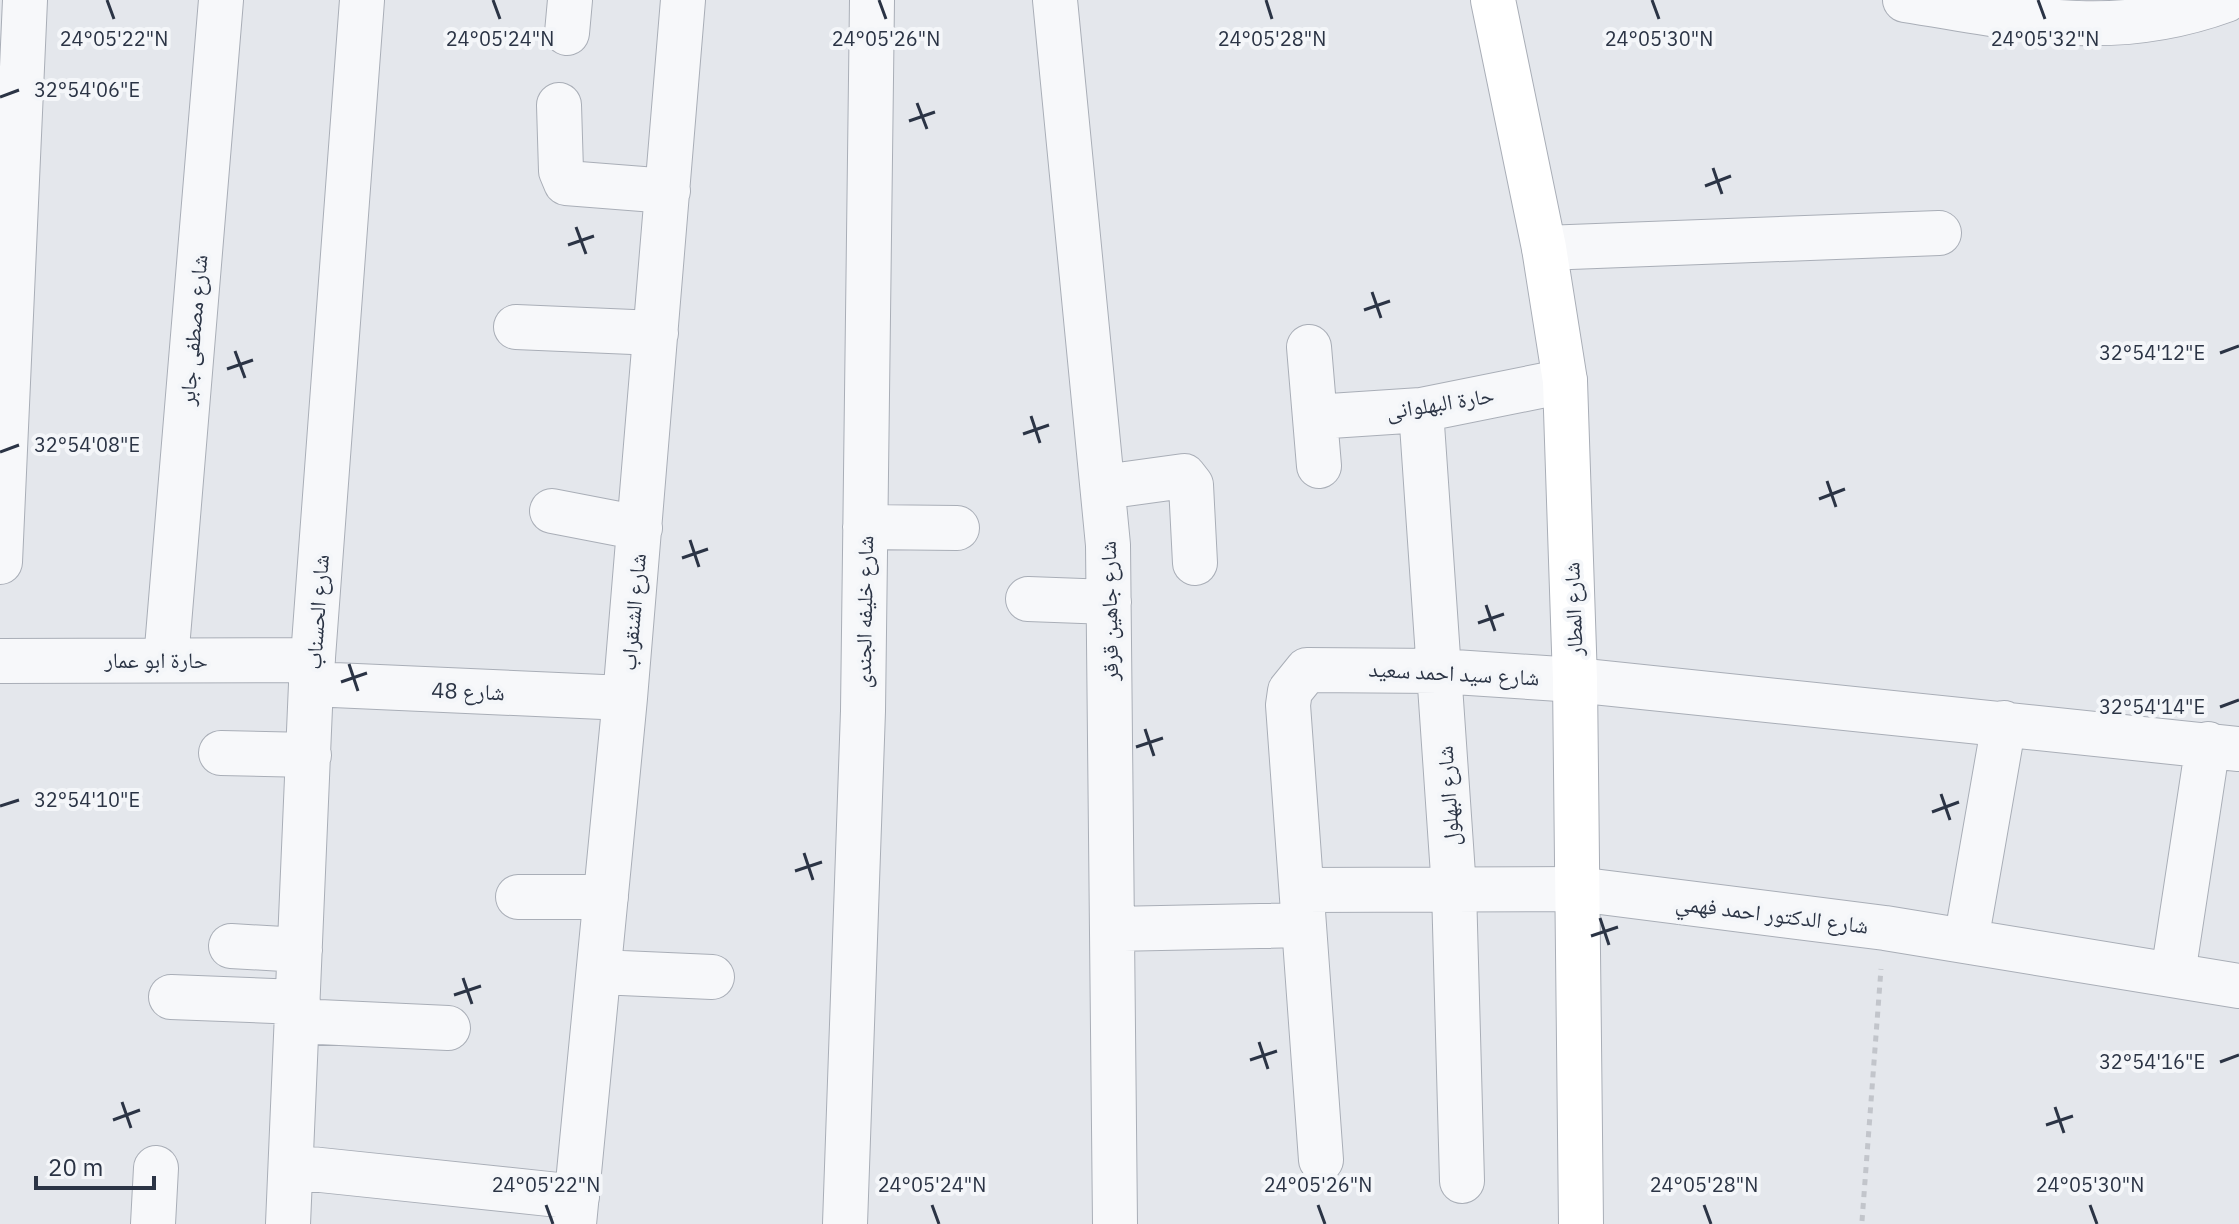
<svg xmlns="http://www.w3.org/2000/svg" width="2239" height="1224" viewBox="0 0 2239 1224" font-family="'IBM Plex Sans','Noto Naskh Arabic',sans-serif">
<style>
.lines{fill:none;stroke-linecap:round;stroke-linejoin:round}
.street-casing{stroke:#a9aeb7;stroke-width:46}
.secondary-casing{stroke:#a9aeb7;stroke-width:46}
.path{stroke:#c2c5cb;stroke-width:5;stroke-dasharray:6 6;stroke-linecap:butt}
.street{stroke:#f7f8fa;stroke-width:44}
.secondary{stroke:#fff;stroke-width:44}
.ticks{fill:none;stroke:#2b3445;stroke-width:3}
.labels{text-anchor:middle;stroke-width:8;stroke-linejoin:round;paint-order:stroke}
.street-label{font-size:22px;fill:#2b3445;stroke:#f4f6f9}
.ticks-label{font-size:20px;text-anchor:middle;fill:#2b3445;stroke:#f4f6f9;stroke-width:8;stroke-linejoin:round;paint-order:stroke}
</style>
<rect width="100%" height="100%" fill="#e4e7ec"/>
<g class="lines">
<g class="street-casing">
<path id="street" d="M1055,0L1108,545L1115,1224
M1905,0C2021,18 2111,42 2226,0
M567,33L570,0
M559,105L561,171L566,183L668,191
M1544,248L1939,233
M516,327L656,333
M1309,347L1319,466
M1421,410L1454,889L1462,1181
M1315,417L1421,410L1565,381
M1104,487L1184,476L1191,485L1195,563
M552,511L640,528
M865,527L957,528
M0,562L25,0
M1028,599L1109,602
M166,660L221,0
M0,661L313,660
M311,684L625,698
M221,753L309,755
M1302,890L1577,889L1885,928L2239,986
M518,897H606
M1112,929L1304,925
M1966,941L2004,723
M231,946L300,950
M599,972L712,977
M2173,974L2208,744
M171,997L298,1002
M297,1021L448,1028
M1321,1160L1288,705L1290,691L1307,670L1439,671L1575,680L2239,749
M292,1167L577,1197
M153,1224L156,1168
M288,1224L311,684L362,0
M574,1224L625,698L683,0
M845,1224L863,711L872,0"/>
</g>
<g class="secondary-casing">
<path id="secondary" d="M1493,0L1544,248L1565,381L1575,680L1581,1224"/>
</g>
<path class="path" d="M1862,1221L1881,969"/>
<use href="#street" class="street"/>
<use href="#secondary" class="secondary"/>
</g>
<path class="ticks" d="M107,0L114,19M493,0L500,19M879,0L886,19M1266,0L1272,19M1652,0L1659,19M2038,0L2045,19M0,97L19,90M917,103L927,129M909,121L935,112M1713,168L1722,194M1705,186L1731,176M576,227L586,254M568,245L594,236M1372,292L1381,318M1364,310L1390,301M235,351L245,378M2220,353L2239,346M227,369L253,360M1031,416L1040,443M1023,434L1049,425M0,452L19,445M1827,481L1836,507M1819,499L1845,489M690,540L699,567M682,558L708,549M1486,605L1495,631M1478,623L1504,614M349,664L358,691M341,682L367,673M2220,707L2239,700M1145,729L1154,756M1136,747L1163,738M1941,794L1950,820M0,806L19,800M1932,812L1959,802M804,853L813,880M795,871L822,862M1600,918L1609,945M1591,936L1618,927M463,978L472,1004M454,995L481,986M1259,1042L1268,1069M1250,1060L1277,1051M2220,1062L2239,1055M122,1102L131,1128M2055,1107L2064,1133M113,1120L140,1110M2046,1125L2073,1116M546,1205L553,1224M932,1205L939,1224M1318,1205L1325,1224M1704,1205L1711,1224M2090,1205L2097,1224"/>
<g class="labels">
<g class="street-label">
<text transform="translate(193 330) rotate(-85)" y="8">شارع مصطفى جابر</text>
<text transform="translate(1440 403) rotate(-9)" y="8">حارة البهلوانى</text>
<text transform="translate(1573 609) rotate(-92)" y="8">شارع المطار</text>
<text transform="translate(1109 611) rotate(-91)" y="8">شارع جاهين قرقر</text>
<text transform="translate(317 612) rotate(-86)" y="8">شارع الحسناب</text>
<text transform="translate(633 612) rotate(-85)" y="8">شارع الشنقراب</text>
<text transform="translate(864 612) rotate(-89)" y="8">شارع خليفه الجندى</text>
<text x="156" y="668">حارة ابو عمار</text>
<text transform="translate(1454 673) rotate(3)" y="8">شارع سيد احمد سعيد</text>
<text transform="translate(468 691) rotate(2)" y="8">شارع 48</text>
<text transform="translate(1448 796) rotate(-94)" y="8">شارع البهلول</text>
<text transform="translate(1772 914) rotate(7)" y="8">شارع الدكتور احمد فهمي</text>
</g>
</g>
<g class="ticks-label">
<text x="114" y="46">24°05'22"N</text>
<text x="500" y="46">24°05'24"N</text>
<text x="886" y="46">24°05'26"N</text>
<text x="1272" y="46">24°05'28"N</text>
<text x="1659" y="46">24°05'30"N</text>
<text x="2045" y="46">24°05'32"N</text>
<text x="87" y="97">32°54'06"E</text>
<text x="2152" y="360">32°54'12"E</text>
<text x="87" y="452">32°54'08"E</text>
<text x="2152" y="714">32°54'14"E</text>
<text x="87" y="807">32°54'10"E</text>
<text x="2152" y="1069">32°54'16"E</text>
<text x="546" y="1192">24°05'22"N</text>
<text x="932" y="1192">24°05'24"N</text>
<text x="1318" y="1192">24°05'26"N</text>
<text x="1704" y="1192">24°05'28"N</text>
<text x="2090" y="1192">24°05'30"N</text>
</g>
<path d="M36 1176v12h118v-12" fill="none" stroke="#2b3445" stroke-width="4"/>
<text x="48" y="1176" font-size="24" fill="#2b3445" stroke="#f4f6f9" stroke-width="6" paint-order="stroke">20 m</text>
</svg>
